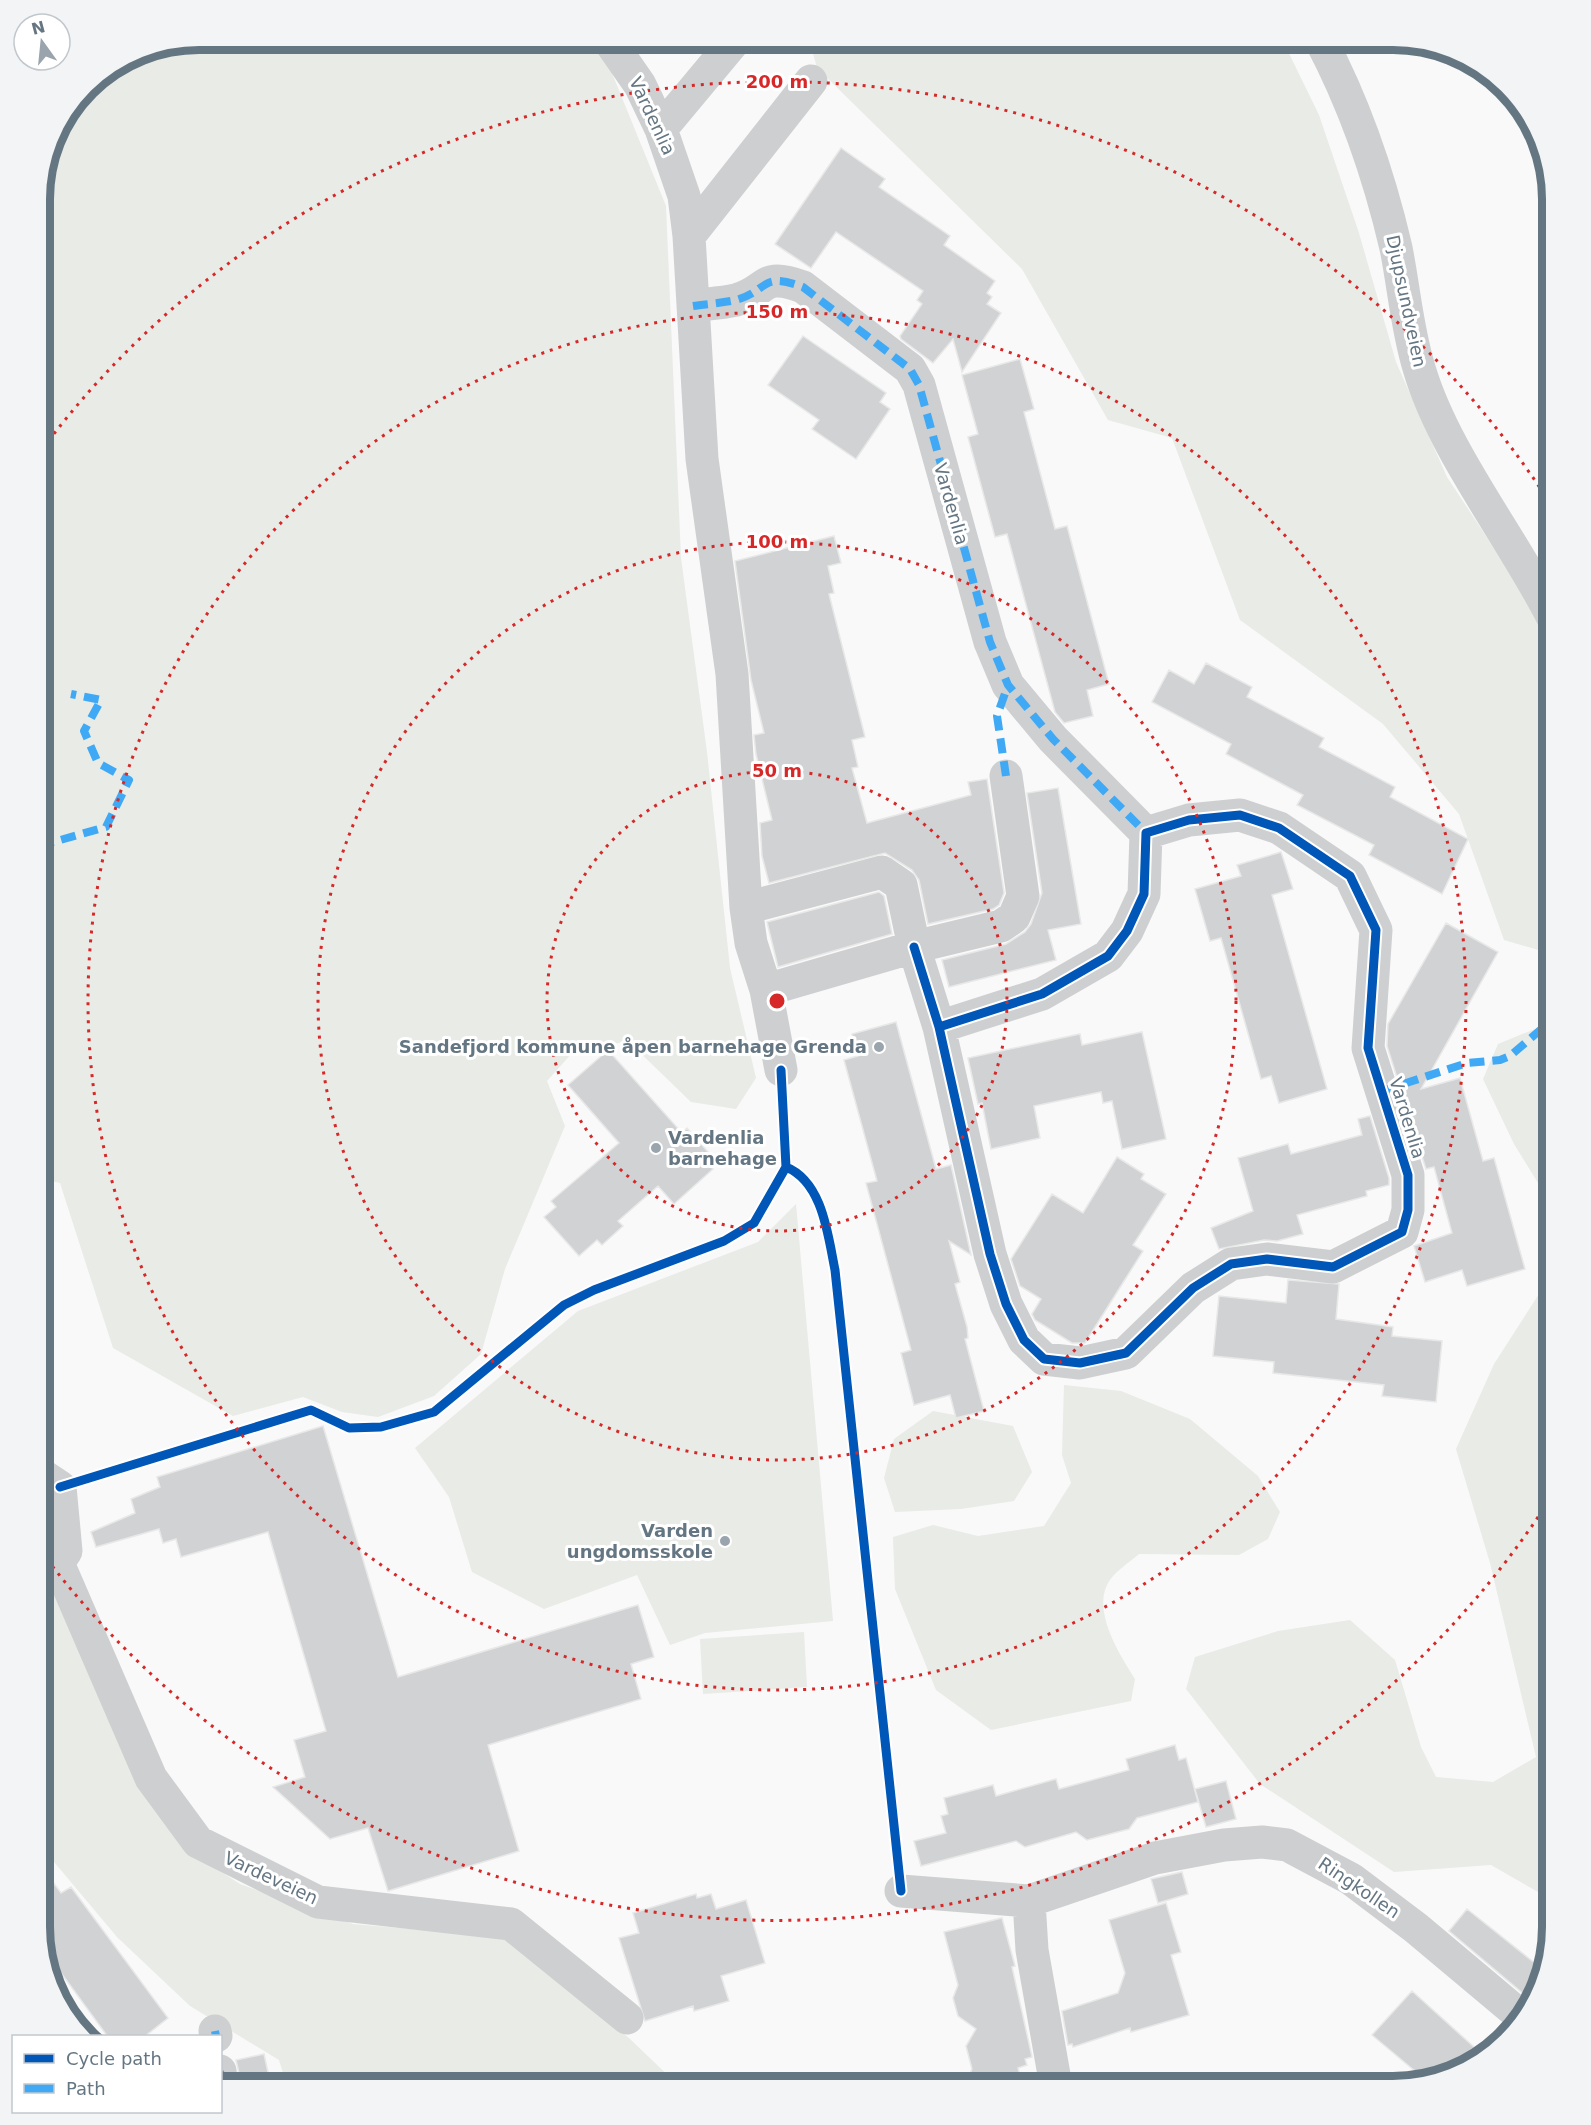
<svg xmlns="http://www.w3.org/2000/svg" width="1591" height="2125" viewBox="0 0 1591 2125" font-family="'DejaVu Sans',sans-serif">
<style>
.green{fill:#e8ebe6}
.building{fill:#d0d2d3;stroke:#e8e8e8;stroke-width:1.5}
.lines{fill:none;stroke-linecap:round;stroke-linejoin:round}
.minor{stroke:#cecfd0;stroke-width:33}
.quiet{stroke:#3fa9f5;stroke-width:8;stroke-dasharray:15 8;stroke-linecap:butt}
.cycleway-casing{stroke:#fff;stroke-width:13}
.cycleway{stroke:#0057b8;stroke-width:9}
.ring{fill:none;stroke:#d62828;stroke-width:3;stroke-dasharray:3 6}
.poi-dot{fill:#99a4ac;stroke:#fff;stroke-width:2}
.labels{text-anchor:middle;stroke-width:6;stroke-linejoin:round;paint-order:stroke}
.street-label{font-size:18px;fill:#657683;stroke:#fff}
.poi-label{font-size:18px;font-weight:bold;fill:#657683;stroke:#fff;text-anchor:end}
.rim{fill:none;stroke:#657683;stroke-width:8}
.centre{fill:#d62828;stroke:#fff;stroke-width:3}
.ring-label{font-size:18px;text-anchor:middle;font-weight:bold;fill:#d62828;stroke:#fff;stroke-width:6;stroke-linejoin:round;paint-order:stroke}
</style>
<rect width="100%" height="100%" fill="#f9f9f9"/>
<path class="green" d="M199,39H590L605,56L666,206L681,558L707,752L730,968L756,1078L736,1109L691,1102L628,1041L573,1052L547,1081L565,1126L505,1269L481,1354L434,1396L378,1417L342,1412L303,1397L233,1416L113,1348L60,1183L39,1178V188L56,128L93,79L138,51Z
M809,39H1282L1319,115L1359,233L1396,362L1447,477L1540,618L1552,646V954L1504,940L1459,814L1383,724L1240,620L1172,438L1108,420L1022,269L817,68Z
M1552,1022V1900L1491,1865L1394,1872L1260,1784L1186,1689L1195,1657L1278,1631L1350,1620L1395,1660L1421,1747L1436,1777L1493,1782L1536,1757L1490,1563L1456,1449L1494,1364L1548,1280L1551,1204L1514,1144L1483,1079L1498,1044Z
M796,1204L833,1621L705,1633L670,1645L637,1575L544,1609L472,1572L449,1497L415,1448L578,1311L758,1242Z
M1064,1385L1121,1391L1190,1419L1258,1476L1280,1512L1268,1539L1239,1555L1139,1554C1130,1562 1117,1570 1110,1580C1090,1608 1119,1654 1135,1679L1131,1701L991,1730L936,1690L895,1589L893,1537L933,1525L978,1536L1044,1526L1071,1483L1062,1455Z
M933,1411L1013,1426L1032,1472L1014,1501L961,1509L895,1512L884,1478L894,1439Z
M39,1578L49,1584L114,1730L180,1845L240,1884L353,1924L504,1937L629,2038L679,2086H287L279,2060L190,2006L117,1937L39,1844Z
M804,1632L807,1687L703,1694L700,1639Z"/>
<path class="building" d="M841,148L885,179L879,187L950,236L944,245L995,281L987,293L992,297L987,304L1001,313L962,372L953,339L933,363L901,339L900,336L922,304L917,300L923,291L836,232L811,268L775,244Z
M803,336L886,393L880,402L890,409L856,459L812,429L819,420L768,385Z
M1020,359L1034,409L1024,412L1055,529L1067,526L1109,684L1087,690L1093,716L1064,723L1055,712L1007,534L995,537L968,437L978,434L962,375Z
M834,536L841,563L828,566L834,593L829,594L865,737L852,740L858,767L852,768L867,823L971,795L968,782L987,779L1004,893L999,905L993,909L928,924L919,880L912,870L885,853L769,883L762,856L760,823L772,820L756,754L754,735L764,733L751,680L735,561Z
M1206,663L1252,687L1247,697L1324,738L1319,747L1395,787L1390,797L1468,839L1442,894L1369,855L1374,845L1297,805L1303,795L1226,754L1231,744L1152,702L1169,670L1194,684Z
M1058,788L1081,924L1048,930L1056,960L949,987L942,960L1006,944L1025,932L1031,924L1042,893L1027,793Z
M1281,852L1293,889L1272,895L1327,1089L1279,1103L1271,1076L1261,1079L1221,938L1210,941L1195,889L1241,876L1237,865Z
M879,892L884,896L892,934L778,967L767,922Z
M1446,923L1498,952L1421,1089L1460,1078L1483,1161L1494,1158L1525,1269L1467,1286L1462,1270L1425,1282L1414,1246L1452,1233L1434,1167L1426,1169L1387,1046L1388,1024Z
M896,1022L936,1169L951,1165L971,1255L949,1241L960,1282L955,1284L967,1327L968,1338L965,1339L984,1411L956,1418L950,1395L914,1405L901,1353L911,1350L866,1183L877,1181L844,1060L858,1056L852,1034Z
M1142,1032L1166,1139L1122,1149L1112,1101L1103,1103L1101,1092L1034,1106L1040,1138L991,1149L982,1103L978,1104L968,1058L1080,1034L1082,1045Z
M608,1050L682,1133L687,1128L708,1152L702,1157L713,1169L674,1204L658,1186L618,1221L623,1226L602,1245L597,1240L579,1256L544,1217L556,1207L551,1201L619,1143L568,1085Z
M1370,1116L1389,1178V1185L1366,1191L1367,1196L1297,1215L1303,1234L1277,1241L1264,1240L1219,1249L1211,1228L1253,1211L1238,1158L1288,1144L1291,1154L1362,1135L1358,1119Z
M1117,1157L1144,1174L1141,1179L1166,1194L1133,1245L1143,1251L1119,1289L1085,1343H1072L1035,1320L1032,1314L1041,1299L1020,1286L1011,1259L1052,1194L1083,1213Z
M1288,1280L1339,1284L1336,1319L1393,1327L1392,1336L1442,1341L1436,1402L1382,1396L1384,1385L1273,1373L1274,1362L1213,1356L1219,1296L1286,1303Z
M323,1426L398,1677L638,1605L654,1657L631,1664L641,1699L488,1745L519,1851L388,1891L368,1828L330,1839L273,1787L305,1777L294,1740L326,1731L268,1532L181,1557L176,1539L163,1543L159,1529L96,1547L91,1532L135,1513L131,1499L160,1487L157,1477Z
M1175,1745L1179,1760L1186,1758L1198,1802L1137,1818L1129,1829L1087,1840L1076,1832L1025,1847L1016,1841L921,1866L914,1841L946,1833L941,1816L948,1814L944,1798L993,1785L996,1796L1056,1779L1059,1789L1129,1770L1126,1759Z
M1226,1781L1236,1819L1206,1827L1195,1789Z
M39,1863L61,1893L71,1887L168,2018L144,2037H108L48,1955L39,1926Z
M1182,1872L1188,1894L1158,1903L1151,1879Z
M696,1894L697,1898L711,1894L716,1909L746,1900L765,1963L721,1976L729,2001L694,2011L693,2006L645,2021L619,1938L639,1933L633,1913Z
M1166,1903L1181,1952L1171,1955L1189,2015L1131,2032L1130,2028L1073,2047L1072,2044L1068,2045L1062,2011L1118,1993L1125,1973L1109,1920Z
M1467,1909L1541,1968L1532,2001L1449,1931Z
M1002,1918L1015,1966L1012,1967L1032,2057L1025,2059L1027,2065L1018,2068L1023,2086H964L972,2069L966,2046L976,2029L958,2016L953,1998L958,1985L944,1932Z
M1412,1991L1484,2056L1481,2059L1422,2077L1372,2035Z
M264,2054L271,2086H242L236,2060Z"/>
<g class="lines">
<path class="minor" d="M608,39L640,85L661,129L684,196L689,236L702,459L732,674L746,908L751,943L766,990L781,1070
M1320,39C1355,105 1379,175 1396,248C1404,288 1407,329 1419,368C1443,451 1512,537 1552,616
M661,129L736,39
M689,236L811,81
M693,306C707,304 722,303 736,300C769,291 760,271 803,287L910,369L919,385L990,642L1008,685L1053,739L1146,833
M746,908L882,872L901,885L914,947L939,1027L990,1254L1006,1304L1024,1340L1044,1359L1080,1363L1126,1353L1193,1288L1231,1264L1267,1259L1333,1267L1402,1232L1408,1210V1175L1368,1048L1376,930L1350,876L1279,828L1240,815L1189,820L1146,833L1144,894L1127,931L1108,956L1042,994L939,1027
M766,990L914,947L1001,926L1014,917L1023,896L1006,776
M39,1558L48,1563H58L66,1551L60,1487L45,1477L39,1479
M58,1563L151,1778L198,1842L318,1902L511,1924L627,2018
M901,1891L1029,1901L1155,1858L1224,1845L1262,1842L1287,1845L1351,1879L1416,1928L1521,2016
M1029,1901L1032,1950L1056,2086
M215,2031L216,2036
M220,2071L222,2086"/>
<path class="quiet" d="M693,306C707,304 722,303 736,300C769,291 760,271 803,287L910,369L919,385L990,642L1008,685L1053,739L1146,833
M1006,776L997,716L1008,685
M1552,821L1543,767L1552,746
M39,846L106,827L129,780L98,763L84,731L101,700L71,694
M1382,1091L1467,1063L1500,1060L1510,1056L1552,1020
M215,2031L216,2036
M220,2071L222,2086"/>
<g class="cycleway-casing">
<path id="cycleway" d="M914,947L939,1027L990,1254L1006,1304L1024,1340L1044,1359L1080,1363L1126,1353L1193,1288L1231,1264L1267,1259L1333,1267L1402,1232L1408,1210V1175L1368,1048L1376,930L1350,876L1279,828L1240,815L1189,820L1146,833L1144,894L1127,931L1108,956L1042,994L939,1027
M786,1167C823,1182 828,1236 835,1270L901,1891
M60,1487L311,1410L349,1428L381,1427L434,1412L564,1305L594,1290L724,1241L754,1223L786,1167L781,1070"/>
</g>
<use href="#cycleway" class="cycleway"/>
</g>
<g class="ring">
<circle cx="777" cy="1001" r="230"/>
<circle cx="777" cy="1001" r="459"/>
<circle cx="777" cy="1001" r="689"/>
<path d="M1548 1502A919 919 0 0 1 43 1554M43 448A919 919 0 0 1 1548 500"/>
</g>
<g class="poi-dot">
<circle cx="879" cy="1047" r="6"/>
<circle cx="656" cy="1148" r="6"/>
<circle cx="725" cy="1541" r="6"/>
</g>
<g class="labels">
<g class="street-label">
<text transform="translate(652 116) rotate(65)" y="6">Vardenlia</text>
<text transform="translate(1406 301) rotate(78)" y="6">Djupsundveien</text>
<text transform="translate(951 504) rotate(74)" y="6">Vardenlia</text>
<text transform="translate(1407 1118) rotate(73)" y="6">Vardenlia</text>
<text transform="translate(271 1878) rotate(25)" y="6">Vardeveien</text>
<text transform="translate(1359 1888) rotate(34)" y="6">Ringkollen</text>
</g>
<g class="poi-label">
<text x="867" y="1053">Sandefjord kommune åpen barnehage Grenda</text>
<text x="668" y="1144" text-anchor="start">Vardenlia<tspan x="668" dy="21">barnehage</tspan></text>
<text x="713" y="1537">Varden<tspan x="713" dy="21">ungdomsskole</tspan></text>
</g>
</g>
<path d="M0 0H1591V2125H0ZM199 50H1393A149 149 0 0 1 1542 199V1927A149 149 0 0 1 1393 2076H199A149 149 0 0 1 50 1927V199A149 149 0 0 1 199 50Z" fill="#f3f4f5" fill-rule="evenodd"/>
<path class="rim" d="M199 50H1393A149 149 0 0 1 1542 199V1927A149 149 0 0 1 1393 2076H199A149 149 0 0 1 50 1927V199A149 149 0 0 1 199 50Z"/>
<circle cx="777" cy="1001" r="9" class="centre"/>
<g class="ring-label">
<text x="777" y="88">200 m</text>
<text x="777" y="318">150 m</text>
<text x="777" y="548">100 m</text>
<text x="777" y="777">50 m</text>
</g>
<rect x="12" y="2035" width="210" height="78" fill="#ffffff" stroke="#c1c8cd" stroke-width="1.5"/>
<rect x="24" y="2054" width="30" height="9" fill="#0057b8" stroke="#c1c8cd" stroke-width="1.5"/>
<text x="66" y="2065" font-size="18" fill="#657683">Cycle path</text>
<rect x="24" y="2084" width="30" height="9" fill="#3fa9f5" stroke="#c1c8cd" stroke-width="1.5"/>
<text x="66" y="2095" font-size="18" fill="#657683">Path</text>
<g transform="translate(42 42) rotate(345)"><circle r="28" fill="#ffffff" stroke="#c1c8cd" stroke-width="1.5"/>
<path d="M0-4.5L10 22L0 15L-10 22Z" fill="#99a4ac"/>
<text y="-9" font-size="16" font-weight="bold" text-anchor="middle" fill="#657683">N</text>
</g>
</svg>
